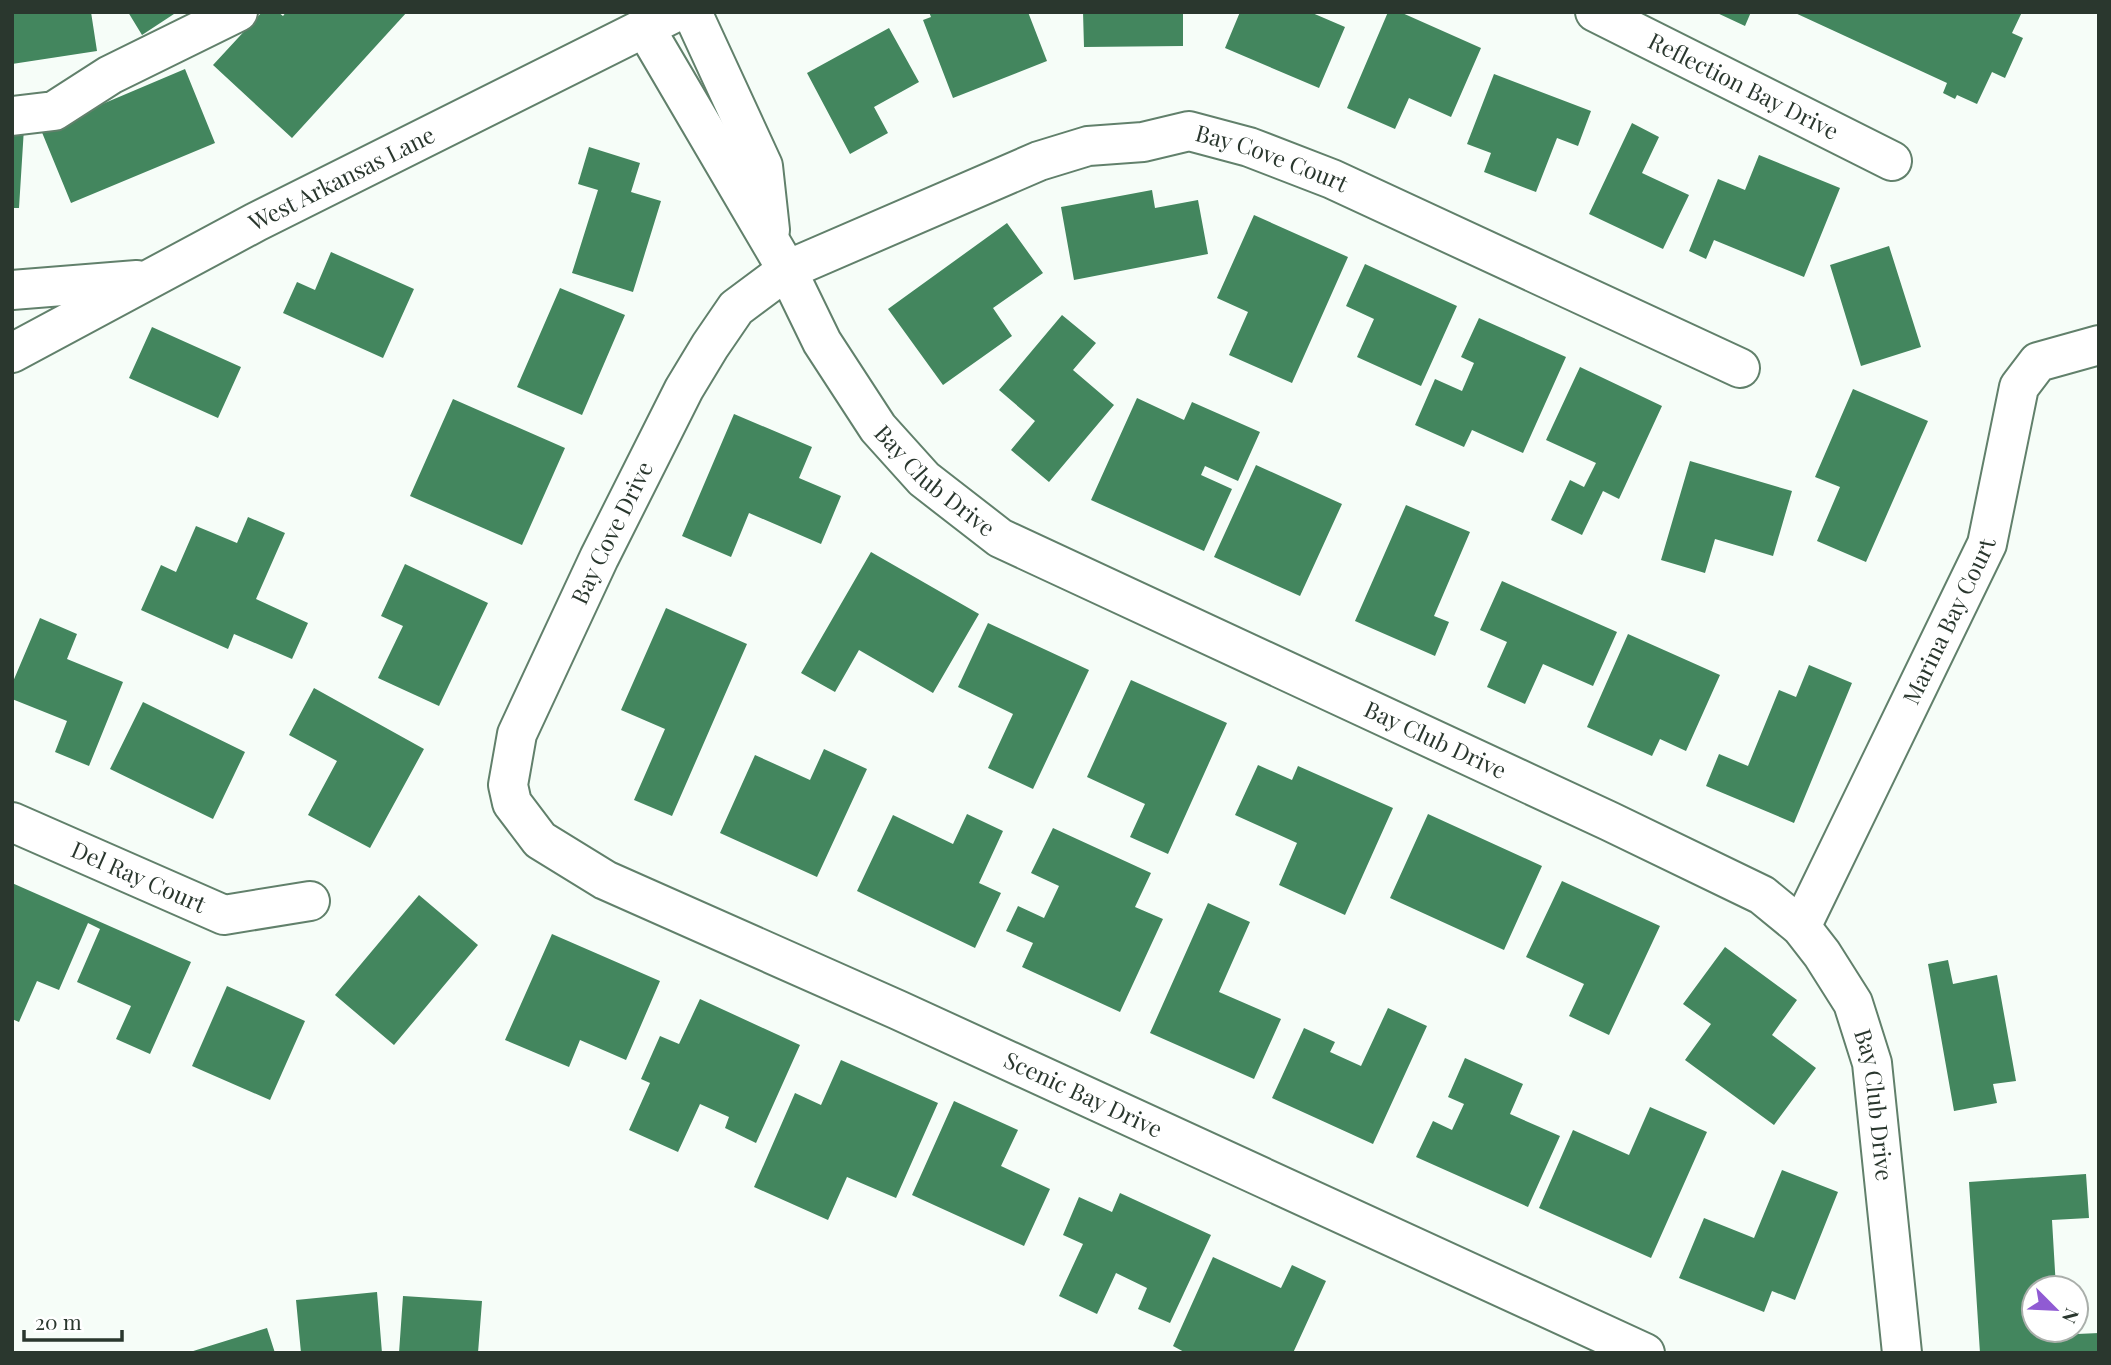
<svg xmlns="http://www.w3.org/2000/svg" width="2111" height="1365" viewBox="0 0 2111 1365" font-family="'Playfair Display',serif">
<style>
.building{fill:#43865e}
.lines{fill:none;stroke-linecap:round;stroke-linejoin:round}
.minor-casing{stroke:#61806b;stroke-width:42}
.minor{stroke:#fff;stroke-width:38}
.labels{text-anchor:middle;stroke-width:7;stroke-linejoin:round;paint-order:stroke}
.street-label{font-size:23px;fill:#2a372e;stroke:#fff}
</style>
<rect width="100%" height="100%" fill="#f6fdf8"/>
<path class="building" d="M12,12H91L97,51L12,64Z
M128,12H177L142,35Z
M262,12H278L283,16L286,12H407L292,138L213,65Z
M929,12H1028L1047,61L953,98L923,20L931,17Z
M1083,12H1183V46L1084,47Z
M1240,12H1310L1345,27L1319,88L1225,48Z
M1388,12H1400L1481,48L1451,117L1409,98L1395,129L1347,108Z
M1715,12H1751L1745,26Z
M1793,12H2022L2012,33L2023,38L2005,78L1992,72L1977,104L1957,95L1955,99L1943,93L1947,83Z
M889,28L919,82L874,107L888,133L850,154L807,73Z
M185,69L215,143L71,203L41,130Z
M1494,74L1591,111L1578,146L1557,138L1536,192L1484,172L1491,153L1467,144Z
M1632,123L1659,137L1642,173L1689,195L1663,249L1589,214Z
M12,127L24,128L19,208H12Z
M589,147L640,163L631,192L661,201L633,292L572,273L598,190L578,184Z
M1759,155L1840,188L1804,277L1714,240L1706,259L1689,251L1718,179L1745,190Z
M1152,190L1155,208L1198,200L1208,254L1074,280L1061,207Z
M1254,215L1348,257L1292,383L1229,355L1248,312L1217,298Z
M1007,223L1043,273L993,308L1012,336L943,385L888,309Z
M1889,246L1921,347L1861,366L1830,265Z
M331,252L414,289L383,358L283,313L297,282L315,290Z
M1365,264L1457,306L1421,386L1357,357L1374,319L1346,306Z
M560,288L625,315L582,415L517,387Z
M1062,315L1096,343L1073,370L1114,405L1049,482L1011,450L1035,421L999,390Z
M1479,318L1566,357L1523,453L1472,430L1464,447L1415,425L1435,379L1462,391L1474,363L1461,357Z
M152,327L241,367L218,418L129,378Z
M1580,367L1662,406L1619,499L1603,491L1582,535L1551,520L1570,480L1584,487L1596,463L1546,440Z
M1853,389L1928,421L1866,562L1817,541L1840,487L1815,477Z
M1137,398L1184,420L1192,402L1260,432L1238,481L1205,466L1201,475L1232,489L1204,551L1091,500Z
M453,399L565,448L522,545L410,496Z
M734,414L812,447L799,478L841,496L821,544L749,513L731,557L682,536Z
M1690,461L1792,491L1773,556L1715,539L1705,573L1661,560Z
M1256,465L1342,504L1300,596L1214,557Z
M1406,505L1470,532L1434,616L1449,622L1435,656L1355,621Z
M248,517L285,533L256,599L308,623L292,659L234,634L228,649L141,610L161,565L176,572L196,526L237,543Z
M871,552L979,614L933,693L859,650L835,692L801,673Z
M405,564L488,603L439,706L378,678L403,626L381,616Z
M1502,581L1617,632L1593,686L1543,664L1525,704L1487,687L1507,642L1480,630Z
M666,608L747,644L672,816L634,800L665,729L621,710Z
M40,618L77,634L67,659L123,682L89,766L55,752L67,721L12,699V684Z
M988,623L1089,670L1033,789L988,768L1013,714L958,687Z
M1628,634L1720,675L1686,751L1660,739L1652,756L1587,727Z
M1809,665L1852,683L1794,823L1706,786L1719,754L1748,766L1779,690L1796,697Z
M1131,680L1227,723L1168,854L1130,837L1145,804L1087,777Z
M314,688L424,749L370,848L308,815L337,761L289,735Z
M143,702L245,752L213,819L110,769Z
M824,749L867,769L817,877L720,833L755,755L810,780Z
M1258,765L1292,780L1298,766L1393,808L1345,915L1279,885L1297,843L1235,815Z
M967,814L1003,831L979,883L1001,893L975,948L857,891L893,815L953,844Z
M1428,814L1542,866L1504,950L1390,898Z
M1053,828L1151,873L1135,907L1163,919L1120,1012L1022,967L1033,943L1006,931L1018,906L1044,918L1059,886L1031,873Z
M1562,881L1660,926L1609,1035L1569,1016L1584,984L1526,957Z
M12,883L191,962L150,1054L116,1039L131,1006L77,982L100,929L88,923L59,990L37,981L19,1022L12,1019Z
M419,895L478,945L394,1045L335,995Z
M1208,903L1250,922L1219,992L1281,1019L1254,1079L1150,1033Z
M552,934L660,981L626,1060L580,1040L569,1067L505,1040Z
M1725,947L1797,1000L1772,1035L1816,1068L1774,1125L1685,1060L1711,1024L1683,1004Z
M1948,960L1953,984L1997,975L2016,1081L1993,1084L1997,1103L1954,1111L1928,964Z
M227,986L305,1021L270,1100L192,1066Z
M700,999L800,1045L756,1143L725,1128L729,1117L700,1104L678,1152L629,1130L650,1083L641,1079L660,1036L679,1044Z
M1388,1008L1427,1026L1373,1144L1272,1098L1304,1028L1335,1042L1330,1052L1361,1066Z
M1465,1058L1523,1084L1510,1114L1560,1136L1528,1207L1416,1157L1433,1121L1452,1130L1464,1104L1448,1097Z
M841,1060L938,1103L896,1198L847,1177L828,1220L754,1187L795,1093L821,1105Z
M954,1101L1018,1130L1001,1166L1050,1189L1024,1246L912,1195Z
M1650,1107L1707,1132L1651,1258L1539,1208L1573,1130L1629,1155Z
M1782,1170L1838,1192L1795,1300L1772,1291L1764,1312L1679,1278L1704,1218L1754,1238Z
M2086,1174L2089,1218L2052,1220L2056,1288H2034V1330H2077V1334L2099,1333V1353H1980L1969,1182Z
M1120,1193L1211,1235L1170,1323L1138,1309L1147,1288L1116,1273L1097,1314L1059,1296L1083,1244L1063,1235L1079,1197L1112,1212Z
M1213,1257L1281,1288L1292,1265L1326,1281L1293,1353H1186L1173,1346Z
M377,1292L382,1353H301L296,1300Z
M403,1296L482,1301L478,1353H399Z
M267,1328L275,1353H190V1352Z"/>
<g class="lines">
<g class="minor-casing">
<g id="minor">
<path d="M692,12L763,166L770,230"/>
<path id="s1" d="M1595,12L1892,161"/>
<path id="s2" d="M645,28L787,270L822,342L878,428L924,479L1000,538L1609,821L1762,895L1801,927L1822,954L1853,1003L1872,1063L1902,1353"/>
<path d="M12,116L54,111L110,75L238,12"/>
<path d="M12,290L137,280"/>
<path id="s3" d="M12,353L256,222L676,12"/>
<path id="s4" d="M12,822L224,915L310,901"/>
<path id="s5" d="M1801,927L1987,544L2019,387L2038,362L2099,345"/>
<path id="s6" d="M1645,1353L898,1010L605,880L540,840L512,803L508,785L517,734L599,558L684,389L710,346L736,308L787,270L1039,161L1088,146L1143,142L1189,131L1249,147L1332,179L1740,368"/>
</g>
</g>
<use href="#minor" class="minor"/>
</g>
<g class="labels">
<g class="street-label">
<text dy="8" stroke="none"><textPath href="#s1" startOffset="166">Reflection Bay Drive</textPath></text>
<text dy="8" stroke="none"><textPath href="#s6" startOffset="2394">Bay Cove Court</textPath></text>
<text dy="8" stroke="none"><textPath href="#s3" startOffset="373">West Arkansas Lane</textPath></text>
<text dy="8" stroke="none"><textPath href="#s2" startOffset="541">Bay Club Drive</textPath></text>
<text dy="8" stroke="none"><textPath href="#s6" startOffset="1558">Bay Cove Drive</textPath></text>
<text dy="8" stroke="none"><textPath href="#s5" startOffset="340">Marina Bay Court</textPath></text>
<text dy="8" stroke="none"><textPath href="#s2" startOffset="1108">Bay Club Drive</textPath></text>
<text dy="8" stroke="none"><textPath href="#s4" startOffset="138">Del Ray Court</textPath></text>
<text transform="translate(1083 1095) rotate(25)" y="8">Scenic Bay Drive</text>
<text dy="8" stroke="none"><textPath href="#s2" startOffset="1717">Bay Club Drive</textPath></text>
</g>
</g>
<rect width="2111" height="1365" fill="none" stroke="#2a372e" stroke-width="28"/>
<g transform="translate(2055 1309) rotate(114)"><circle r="33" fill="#ffffff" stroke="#aaafab" stroke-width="2"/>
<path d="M0-5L12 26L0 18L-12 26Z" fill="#905bd3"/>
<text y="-10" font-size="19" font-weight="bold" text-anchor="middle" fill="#2a372e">N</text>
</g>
<path d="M24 1330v10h98v-10" fill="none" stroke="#2a372e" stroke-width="3.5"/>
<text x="35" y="1330" font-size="21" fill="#2a372e" stroke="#ffffff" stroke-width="5" paint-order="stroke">20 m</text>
</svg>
